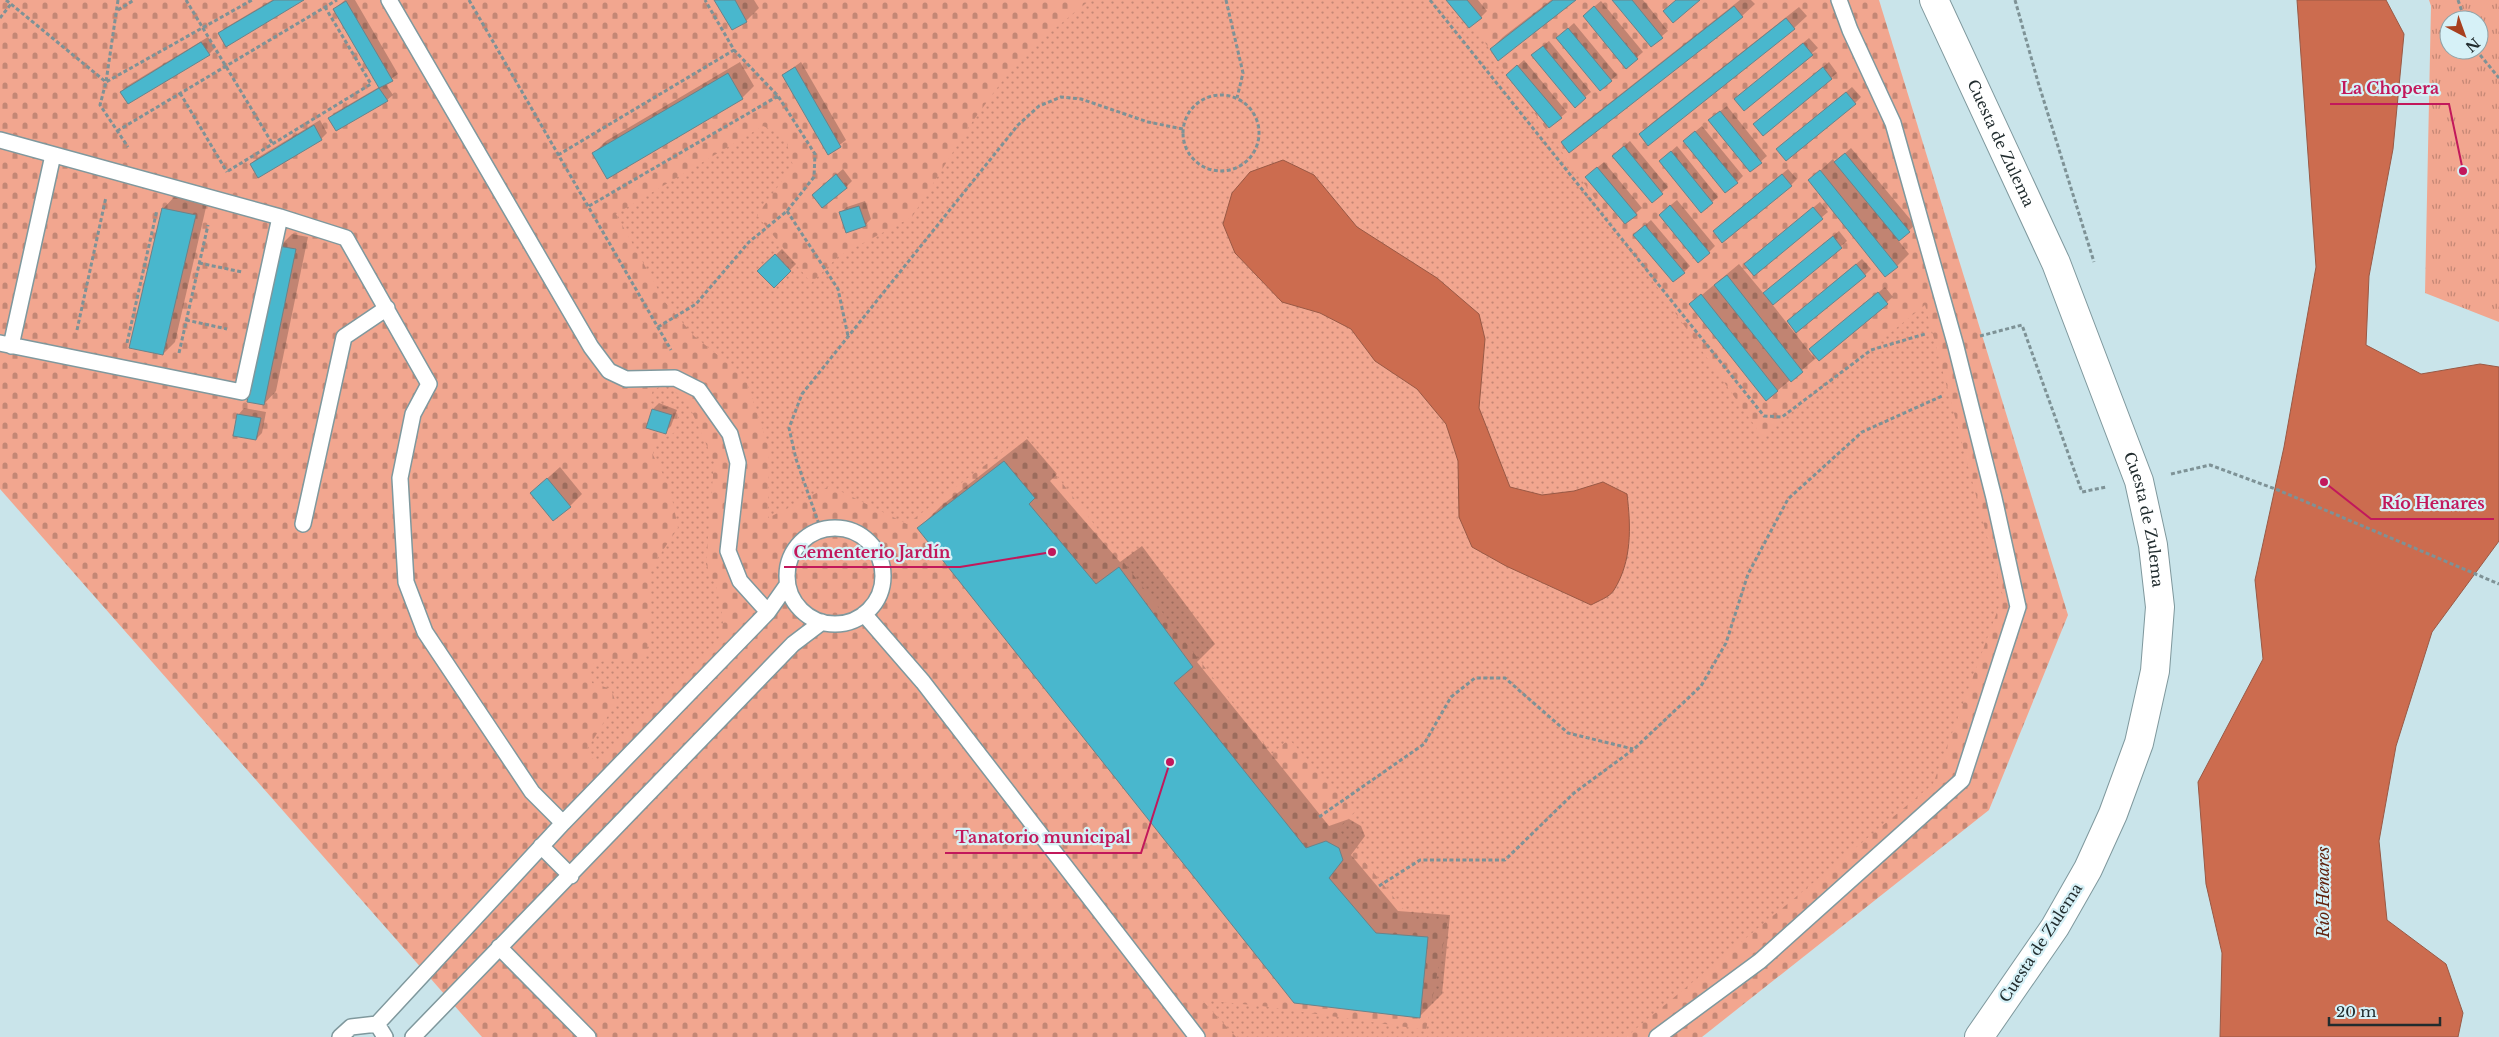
<svg xmlns="http://www.w3.org/2000/svg" width="2499" height="1037" viewBox="0 0 2499 1037" font-family="'Libre Baskerville',serif">
<style>
.cemetery{fill:url(#cemetery-stones)}
.park{fill:url(#park-tufts);fill-rule:evenodd}
.garden{fill:url(#garden-dots)}
.water{fill:#cc6c4f;stroke:#995945}
.shadow{fill:#0003}
.building{fill:#49b7cd;stroke:#6b8389}
.lines{fill:none;stroke-linecap:round;stroke-linejoin:round}
.lane-casing{stroke:#7f989d;stroke-width:18}
.street-casing{stroke:#7f989d;stroke-width:30}
.path{stroke:#7e9296;stroke-width:3;stroke-dasharray:4 2.5;stroke-linecap:butt}
.lane{stroke:#fff;stroke-width:15}
.street{stroke:#fff;stroke-width:28}
.labels{text-anchor:middle;stroke-width:4.5;stroke-linejoin:round;paint-order:stroke}
.street-label{font-size:15px;fill:#212c2e;stroke:#d6f1f7}
.water-label{font-size:16px;font-style:italic;fill:#60220e;stroke:#d6f1f7}
.leader{fill:none;stroke:#c2185b;stroke-width:2}
.callout-dot{fill:#c2185b;stroke:#d6f1f7;stroke-width:2}
.callout-label{font-size:16px;text-anchor:middle;font-weight:bold;fill:#c2185b;stroke:#d6f1f7;stroke-width:4.5;stroke-linejoin:round;paint-order:stroke}
</style>
<defs>
<pattern id="cemetery-stones" width="16" height="16" patternUnits="userSpaceOnUse" patternTransform="scale(1.25)"><rect width="16" height="16" fill="#f2a68f"/><path d="M2 7V4a2 2 0 0 1 4 0v3zM10 15v-3a2 2 0 0 1 4 0v3z" fill="#c48775"/></pattern>
<pattern id="park-tufts" width="24" height="20" patternUnits="userSpaceOnUse" patternTransform="scale(1.25)"><rect width="24" height="20" fill="#f2a68f"/><path d="M3 7l-1-3M5 7V3M7 7l1-3M15 17l-1-3M17 17v-4M19 17l1-3" fill="none" stroke="#c48775"/></pattern>
<pattern id="garden-dots" width="8" height="8" patternUnits="userSpaceOnUse" patternTransform="scale(1.25)"><rect width="8" height="8" fill="#f2a68f"/><path d="M2 2h.1M6 6h.1" fill="none" stroke="#c48775" stroke-width="1.8" stroke-linecap="round"/></pattern>
</defs>
<rect width="100%" height="100%" fill="#c9e4ea"/>
<path class="cemetery" d="M0,0H1879L2068,615L1989,810L1702,1037H482L0,489Z"/>
<path class="park" d="M2429,0H2499V322L2425,293L2431,6ZM2449,20H2479V50H2449Z"/>
<path class="garden" d="M1090,0H1455L1762,436L1925,305L2003,596L1933,784L1626,1037H1236L1202,1000L1262,1006L1426,1030L1448,920L1413,921L1338,829L1355,812L1289,739L1272,754L1025,435L907,524L830,486L768,518L769,448L745,377L694,336L665,302L616,214L763,126L785,136L793,166L757,215L811,283L839,256L912,217L970,125L1020,57Z
M666,384L688,403L714,462L706,564L720,596L723,622L719,638L597,764L586,751L616,703L611,689L592,683L589,665L611,659H644L649,641L651,568L678,528L670,488L653,455L654,443L674,433L680,410L649,403L653,390Z"/>
<path class="water" d="M2297,0H2386L2404,34L2393,149L2369,276L2366,345L2421,374L2480,364L2499,367V541L2432,632L2396,746L2379,841L2387,920L2446,964L2463,1013L2458,1037H2220L2222,953L2206,884L2198,782L2263,659L2255,580L2284,447L2316,267Z
M1283,160L1314,175L1357,227L1437,278L1479,314L1485,339L1479,408L1510,487L1542,495L1574,491L1603,482L1627,494C1631,527 1632,561 1614,590C1610,597 1598,601 1591,605L1506,566L1472,547L1459,517L1458,461L1446,424L1417,389L1375,361L1351,329L1320,313L1282,302L1235,253L1223,224L1232,193L1250,172Z"/>
<path class="shadow" d="M272,0H302L219,34L225,28Z
M345,0H355L398,74L385,83L393,95L387,100L330,118L336,112L379,87L334,9Z
M716,0H754L759,8L746,21L733,29Z
M1448,0H1478L1487,11L1481,17Z
M1551,0H1574L1491,49L1503,37Z
M1614,0H1643L1668,31L1651,45Z
M1740,0H1751L1755,4L1742,16L1562,142L1575,130Z
M1601,1L1643,52L1626,67L1590,10Z
M1799,7L1807,16L1794,28L1640,134L1653,122Z
M1574,23L1617,75L1611,80L1564,32Z
M208,37L215,48L209,54L121,92L127,86Z
M1809,38L1818,48L1744,110L1741,94Z
M1549,41L1591,92L1585,97L1539,49Z
M1524,60L1567,112L1561,117L1513,70Z
M740,62L754,86L742,98L593,154L606,141Z
M801,62L846,140L829,153L783,75Z
M1829,62L1837,73L1763,135L1761,119Z
M1852,87L1861,97L1855,103L1784,143Z
M1727,106L1767,156L1750,171L1715,115Z
M320,120L327,133L321,139L251,164L257,158Z
M1702,126L1743,176L1737,182L1691,135Z
M1630,141L1668,187L1652,201L1620,150Z
M1677,146L1718,197L1701,211L1660,161Z
M1851,148L1915,225L1898,240L1909,254L1897,266L1810,180L1833,159L1835,162Z
M1604,162L1642,208L1625,222L1593,171Z
M843,169L852,181L846,187L819,189Z
M1788,169L1797,179L1791,185L1720,225Z
M175,196L207,203L175,342L163,354V209Z
M1677,200L1715,246L1709,252L1666,209Z
M865,201L871,219L865,225L841,212L847,207Z
M1820,202L1828,212L1754,274L1752,258Z
M1651,220L1690,266L1684,272L1641,229Z
M1839,231L1847,241L1772,304L1815,359L1777,391L1691,304L1739,264L1764,294Z
M292,234L308,237L276,391L264,404L280,246Z
M782,249L796,264L774,286L759,271Z
M1862,259L1871,269L1865,275L1788,321Z
M1885,287L1893,297L1819,359L1817,343Z
M659,403L677,410L671,426L665,432L648,427L653,409Z
M244,408L266,412L262,433L256,439L239,414Z
M1027,439L1057,474L1050,481L1120,562L1142,546L1215,644L1197,662L1329,826L1349,819L1361,826L1365,836L1351,855L1398,911L1450,915L1442,994L1419,1017L919,528L941,506Z
M560,467L582,494L570,506L531,493Z"/>
<path class="building" d="M274,0H304L226,47L218,33Z
M714,0H735L747,22L732,30Z
M1446,0H1467L1482,18L1469,28Z
M1553,0H1576L1498,61L1490,49Z
M1612,0H1632L1663,38L1651,47Z
M1676,0H1700L1673,23L1663,11Z
M346,1L393,81L379,88L333,9Z
M1594,6L1638,59L1626,69L1583,16Z
M1734,6L1743,17L1569,153L1561,142Z
M1786,18L1795,29L1648,146L1639,134Z
M1568,28L1612,81L1600,91L1556,38Z
M201,42L210,55L128,104L120,92Z
M1803,43L1813,55L1744,111L1734,99Z
M1543,46L1586,98L1575,108L1531,55Z
M1517,65L1562,118L1549,128L1506,75Z
M795,67L841,147L828,155L782,75Z
M1823,67L1832,79L1763,136L1753,124Z
M728,73L743,99L607,179L592,153Z
M379,88L388,101L336,131L328,118Z
M1846,92L1856,104L1786,161L1776,149Z
M1720,111L1762,163L1750,172L1708,120Z
M314,125L322,140L258,178L250,164Z
M1695,131L1738,183L1725,193L1683,141Z
M1624,146L1663,194L1652,203L1612,156Z
M1671,151L1713,203L1701,213L1659,161Z
M1845,153L1910,232L1899,241L1834,162Z
M1597,167L1637,215L1625,224L1585,177Z
M1820,170L1898,267L1885,277L1808,180Z
M836,174L847,188L822,208L812,195Z
M1782,174L1792,186L1722,243L1713,231Z
M1670,205L1710,253L1698,263L1659,215Z
M859,206L866,226L846,233L839,212Z
M1813,207L1823,219L1754,276L1744,264Z
M162,208L196,215L163,355L129,348Z
M1645,225L1685,273L1673,282L1633,235Z
M1833,236L1842,248L1773,305L1763,293Z
M278,246L296,249L264,405L247,402Z
M775,254L791,271L774,288L757,271Z
M1856,264L1866,276L1796,333L1787,321Z
M1727,275L1803,372L1791,382L1714,285Z
M1878,292L1888,304L1819,361L1809,349Z
M1701,294L1778,391L1766,401L1689,304Z
M652,409L672,415L666,434L646,428Z
M237,414L261,418L256,440L233,436Z
M1004,461L1035,498L1029,504L1096,584L1119,567L1193,667L1174,683L1306,848L1326,841L1339,848L1343,860L1329,878L1376,933L1428,937L1420,1018L1294,1003L917,528Z
M547,478L571,507L553,521L530,493Z"/>
<g class="lines">
<g class="lane-casing">
<path id="lane" d="M389,0L591,347L609,371L626,379L675,378L699,390L730,434L738,463L728,551L740,581L768,612
M0,140L280,217L346,238L429,384L413,414L400,478L406,582L425,632L532,792L563,823
M0,343L242,392L280,217
M11,346L53,155
M303,524L344,337L387,308
M787 576a48 48 0 1 1 96 0a48 48 0 1 1-96 0Z
M864,614L923,682L1197,1037
M541,846L571,876
M499,947L588,1037
M377,1024L385,1037
M340,1037L351,1027L377,1024L563,823L768,612L787,585
M413,1037L793,644L822,622
M1657,1037L1760,961L1962,780L2018,607L1994,498L1955,343L1893,123L1850,30L1839,0"/>
</g>
<g class="street-casing">
<g id="street">
<path id="s1" d="M1934,0L2056,263L2139,481L2153,545L2160,607L2155,671L2139,743L2113,814L2088,869L2055,927L1979,1037"/>
</g>
</g>
<path class="path" d="M6,0L106,82L252,0
M118,0L106,82L100,105L128,147
M186,0L272,143
M469,0L671,350
M1226,0L1243,73L1237,98
M1430,0L1764,416L1782,417L1871,350L1925,334
M2015,0L2038,82L2094,262
M2458,0L2465,20
M118,10L134,0
M0,18L11,4
M2476,50L2499,78
M180,93L227,172
M1183 133a38 38 0 1 1 76 0a38 38 0 1 1-76 0Z
M117,131L337,0
M558,155L734,50
M228,171L371,84L325,7
M589,206L778,96
M787,211L838,289L848,336
M199,263L242,272
M186,320L227,329
M658,327L696,304L749,242L787,211L814,177L815,154L778,96L734,50L705,0
M77,330L106,197
M1980,336L2022,325L2082,492L2106,487
M127,343L157,210
M179,353L208,225
M2171,474L2210,465L2278,490L2499,584
M821,530L796,459L789,428L802,394L1018,125L1039,106L1061,97L1081,99L1148,122L1183,129
M1319,817L1424,744L1451,697L1475,678H1505L1568,733L1633,749
M1379,886L1420,860H1505L1574,793L1634,749L1701,686L1726,643L1748,574L1788,499L1862,432L1942,396"/>
<use href="#lane" class="lane"/>
<use href="#street" class="street"/>
</g>
<g class="labels">
<g class="street-label">
<text dy="5" stroke="none"><textPath href="#s1" startOffset="158">Cuesta de Zulema</textPath></text>
<text dy="5" stroke="none"><textPath href="#s1" startOffset="562">Cuesta de Zulema</textPath></text>
<text transform="translate(2041 943) rotate(-57)" y="5">Cuesta de Zulema</text>
</g>
<g class="water-label">
<text transform="translate(2323 892) rotate(-90)" y="6">Río Henares</text>
</g>
</g>
<path class="leader" d="M2463 171L2449 104H2330M2324 482L2371 519H2494M1052 552L960 567H784M1170 762L1141 853H945"/>
<g class="callout-dot">
<circle cx="2463" cy="171" r="5"/>
<circle cx="2324" cy="482" r="5"/>
<circle cx="1052" cy="552" r="5"/>
<circle cx="1170" cy="762" r="5"/>
</g>
<g class="callout-label">
<text x="2390" y="94">La Chopera</text>
<text x="2433" y="509">Río Henares</text>
<text x="872" y="558">Cementerio Jardín</text>
<text x="1043" y="843">Tanatorio municipal</text>
</g>
<g transform="translate(2464 35) rotate(139)"><circle r="24" fill="#d6f1f7" stroke="#8ea2a7"/>
<path d="M0-4L9 19L0 12L-9 19Z" fill="#a8401f"/>
<text y="-8" font-size="14" font-weight="bold" text-anchor="middle" fill="#212c2e">N</text>
</g>
<path d="M2329 1017v8h111v-8" fill="none" stroke="#212c2e" stroke-width="2.5"/>
<text x="2336" y="1017" font-size="15" fill="#212c2e" stroke="#d6f1f7" stroke-width="4" paint-order="stroke">20 m</text>
</svg>
